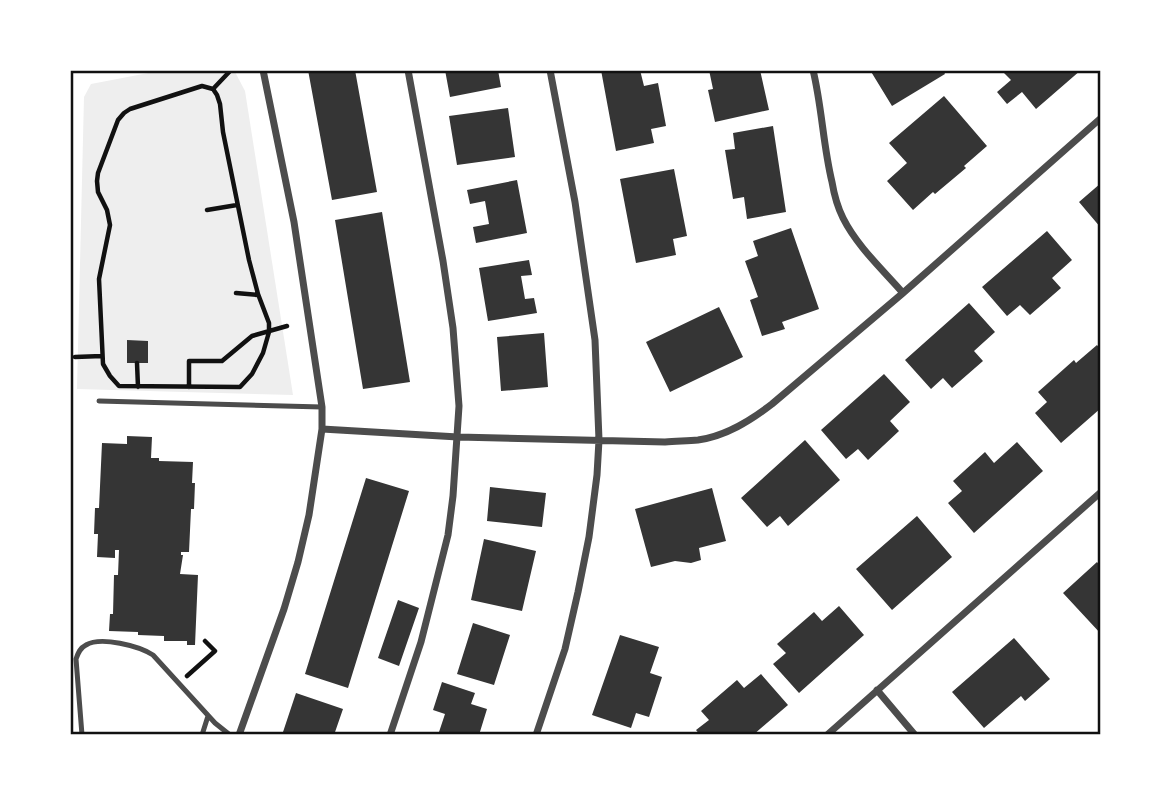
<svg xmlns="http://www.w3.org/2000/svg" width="1171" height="805" viewBox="0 0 1171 805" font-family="'Open Sans',sans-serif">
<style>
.green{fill:#eee}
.building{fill:#353535}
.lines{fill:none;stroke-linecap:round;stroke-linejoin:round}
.path{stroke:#111;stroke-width:4.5}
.service{stroke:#4c4c4c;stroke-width:5}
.minor{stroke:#4c4c4c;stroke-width:7}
.neatline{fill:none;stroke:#111;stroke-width:2.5}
</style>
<rect width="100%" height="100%" fill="#fff"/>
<path class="green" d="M164,70H234L245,91L293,395L77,389L84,97L91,84Z"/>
<path class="building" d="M308,70H355L377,192L332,200Z
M445,70H498L501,87L450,97Z
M601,70H640L644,86L658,83L666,126L651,129L654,143L616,151Z
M709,70H760L769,110L715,122L708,90L713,89Z
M870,70H943L945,74L892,106Z
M1005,70H1081L1036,109L1022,92L1007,104L997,92L1011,80L1003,72Z
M944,96L987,146L964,166L966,168L935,194L933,192L913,210L887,181L907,163L889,143Z
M508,108L515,157L457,165L449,116Z
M773,126L786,212L747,219L744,197L733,199L725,150L735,149L733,133Z
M674,169L687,236L673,239L676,255L636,263L620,179Z
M517,180L527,233L476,243L473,227L489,224L485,201L470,204L467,190Z
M1101,183V228L1079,202Z
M382,212L410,382L363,389L335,220Z
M791,228L819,309L782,322L785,329L762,336L750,300L758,297L745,261L758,256L753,241Z
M1047,231L1072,260L1052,278L1061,288L1030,315L1020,305L1007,316L982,287Z
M529,260L532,275L521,276L525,299L534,298L537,313L488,321L479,268Z
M969,303L995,332L974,351L983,361L952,388L943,378L931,389L905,360Z
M719,307L743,357L670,392L646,342Z
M544,333L548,387L501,391L497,337Z
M127,340L148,341V363H127Z
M1097,345L1101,350V408L1061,443L1035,413L1047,402L1038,392L1074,360L1076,363Z
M884,374L910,402L890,421L899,431L868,460L858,449L846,459L821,430Z
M127,436L152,437L151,458H159V461L193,462L192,483H195L194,509H191L189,552H181V555H183L180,574L198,575L195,645H187V641H164V636L138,635V632L109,631L110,614H113L114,575H118L119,550H115V558L97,557L98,534H94L95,508H99L102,443L127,444Z
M805,440L840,480L788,526L780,516L767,527L741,498Z
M1017,442L1043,471L974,533L948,503L962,491L953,481L985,452L994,463Z
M366,478L409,491L348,688L305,674Z
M490,487L546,493L542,527L487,521Z
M712,488L726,541L699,548L701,560L691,563L675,561L651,567L635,509Z
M917,516L952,557L892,610L856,569Z
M484,539L536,551L522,611L471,600Z
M1097,562L1101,567V634L1063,593Z
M398,600L419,608L399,666L378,658Z
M839,606L864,635L799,693L773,664L786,653L777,644L814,612L822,621Z
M473,623L510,635L494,685L457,674Z
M620,635L659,647L650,673L662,677L649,717L636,713L631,728L592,715Z
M1014,638L1050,679L1025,701L1021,696L984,728L952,692Z
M761,674L788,705L753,735H700L696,730L709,720L701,711L737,680L744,688Z
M442,682L475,693L471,704L487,709L479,735H438L445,714L433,710Z
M296,693L343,709L334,735H282Z"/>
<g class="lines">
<path class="path" d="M202,86L213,89L217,95L220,104L223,132L249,260L258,294L269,323V332L263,353L252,374L240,387L119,386L110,376L103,364L99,279L110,225L107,210L98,192L97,181L98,173L118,120L124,113L130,109Z
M213,89L231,70
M207,210L237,205
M236,293L258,295
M75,357L102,356
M137,363L138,387
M189,387V361H222L252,336L287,326
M187,676L215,651L205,641"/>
<path class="service" d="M99,401L322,407
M82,735L76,659C78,653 80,648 86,645C101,636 139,646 153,655L215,723L230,735
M202,735L208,716"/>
<path class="minor" d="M813,70C822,107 823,145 832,182C834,194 837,206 843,218C857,246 882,269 903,293
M322,429L458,437L665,442C676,441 687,441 698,440C726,436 750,421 772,404L903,293L1101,118
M877,690L915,735
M239,735L284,609L298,562L309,515L322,429V407L294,222L263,70
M390,735L421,642L448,535L453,496L459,406L453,328L443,261L408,70
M536,735L565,649L578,592L589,537L597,475L599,440L595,340L575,202L550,70
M827,735L1101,492"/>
</g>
<rect width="1171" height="805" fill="none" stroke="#ffffff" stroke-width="144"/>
<rect x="72" y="72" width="1027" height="661" class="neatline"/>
</svg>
